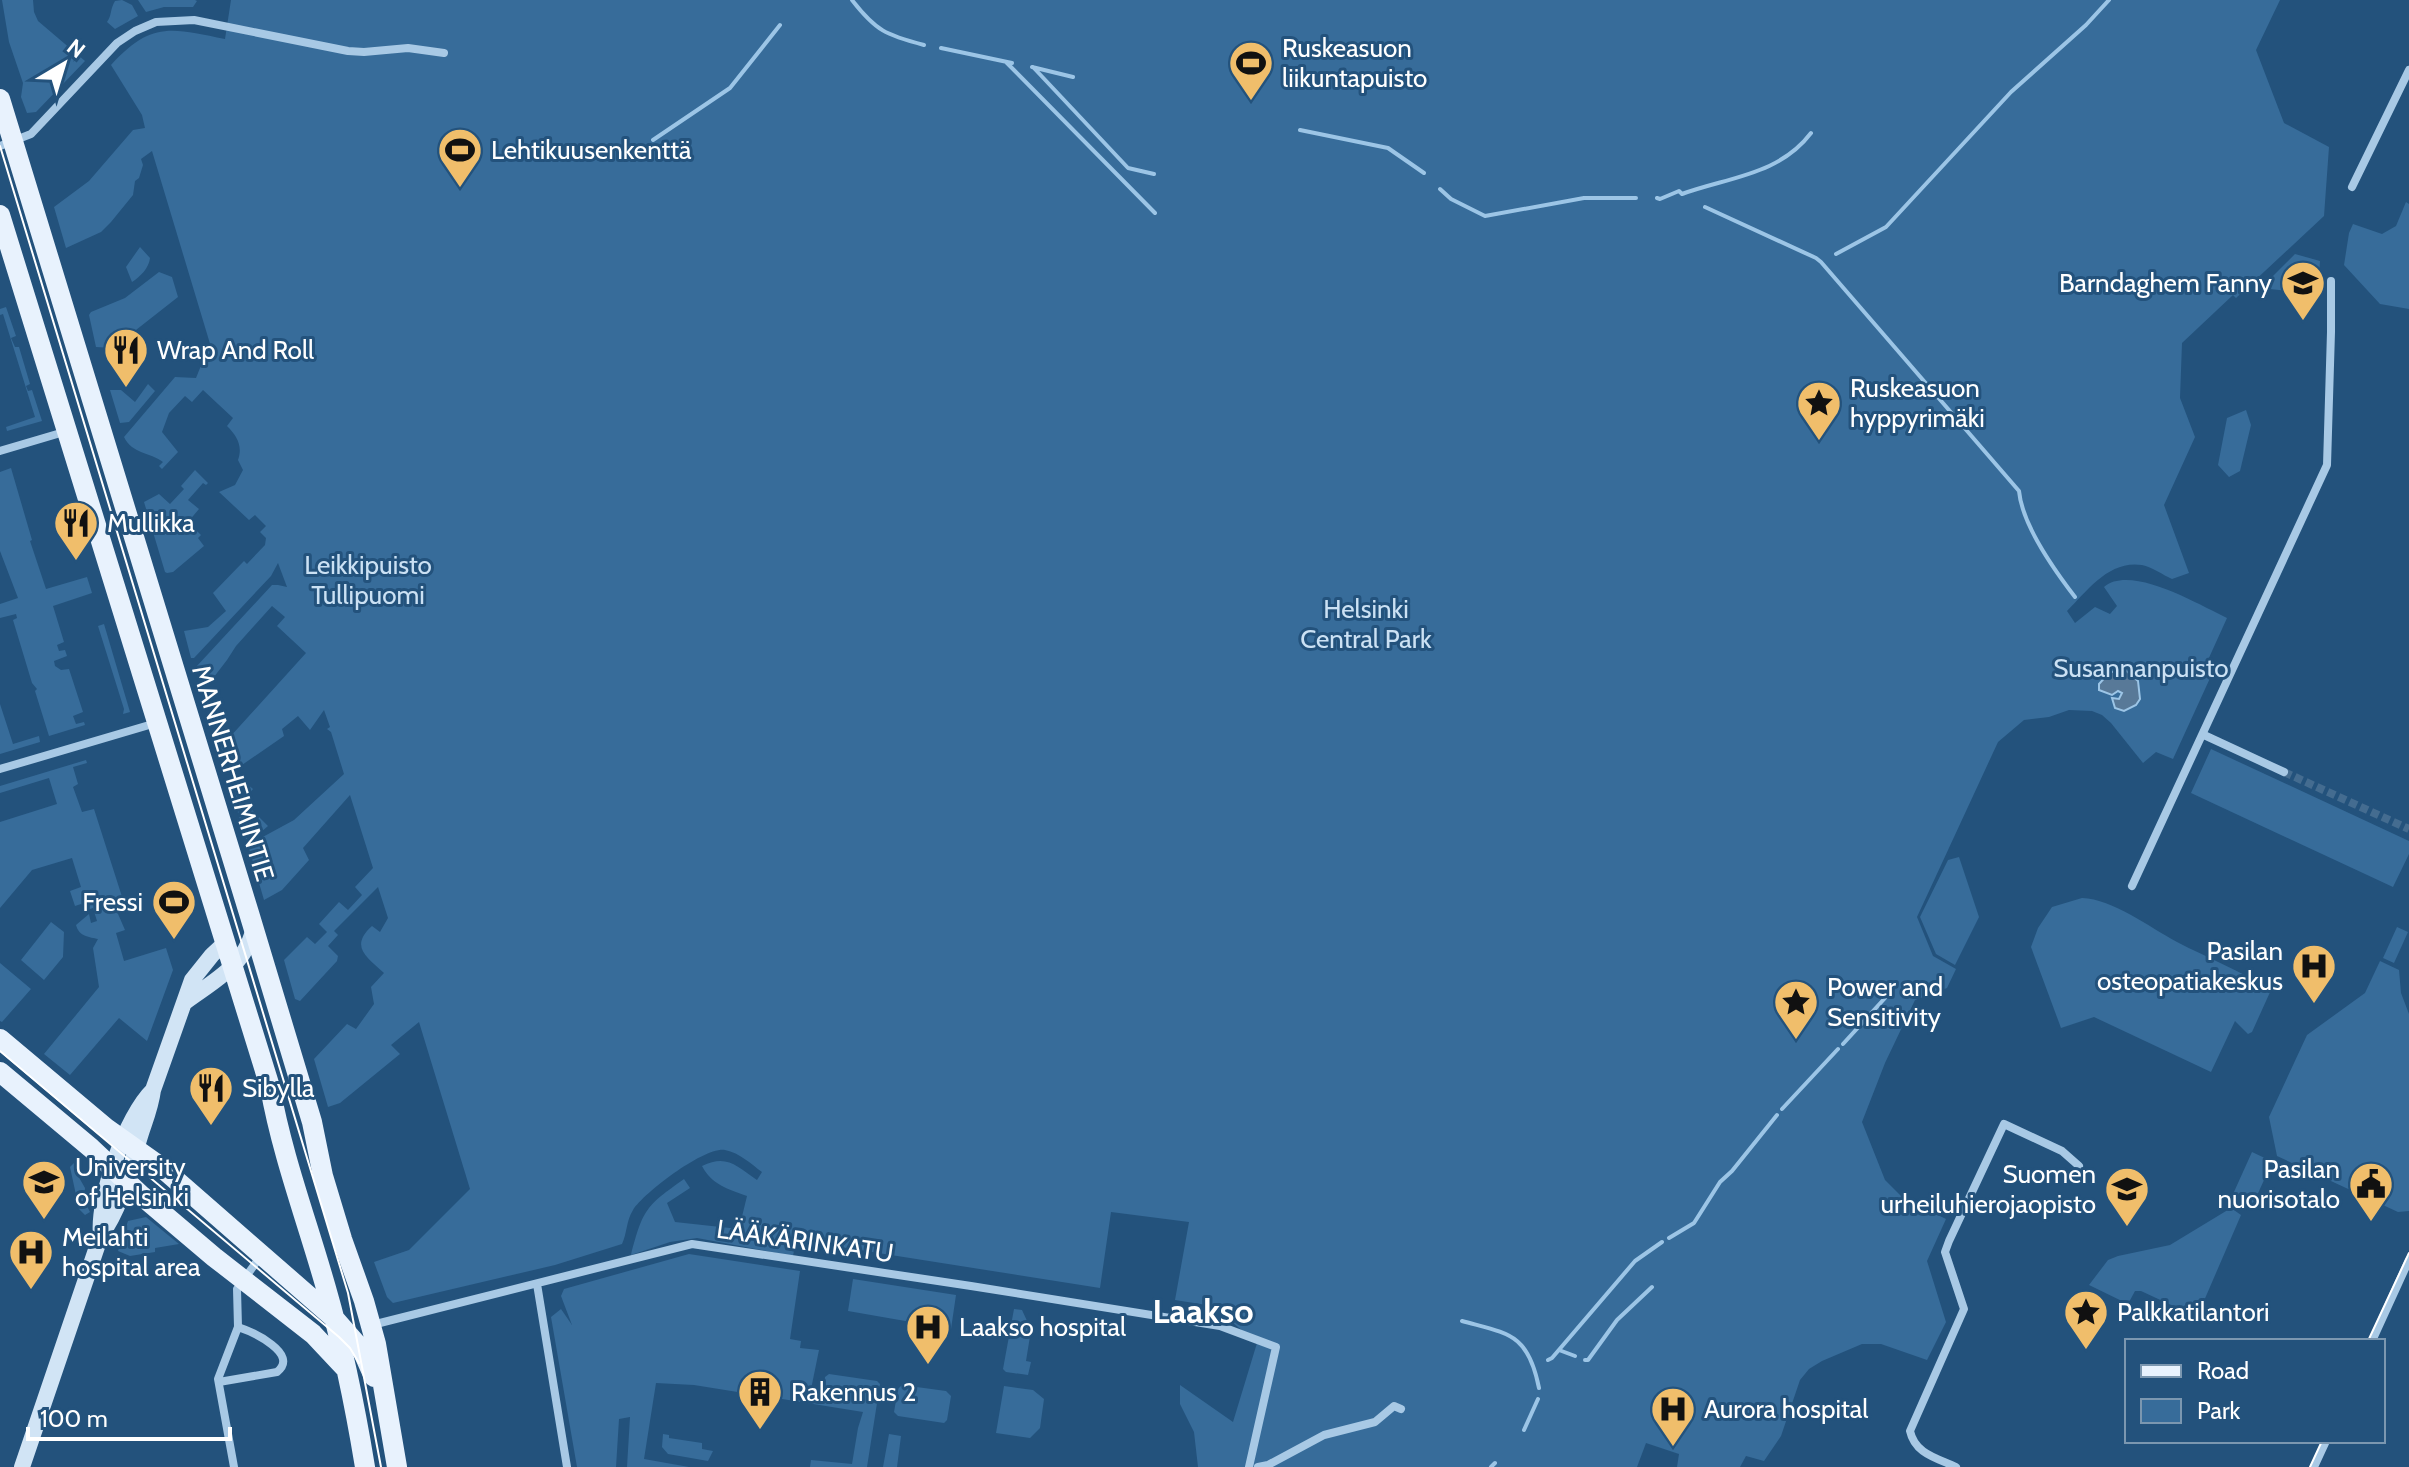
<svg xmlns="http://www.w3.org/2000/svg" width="2409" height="1467" viewBox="0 0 2409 1467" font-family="Cabin,sans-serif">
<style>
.green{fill:#376c9a}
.water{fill:#587998;stroke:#9cc5e6;stroke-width:2}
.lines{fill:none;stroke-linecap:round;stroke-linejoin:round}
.stream{stroke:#9cc5e6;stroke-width:4}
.minor-tunnel{stroke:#446c90;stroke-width:8;stroke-dasharray:8 4;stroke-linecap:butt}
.minor{stroke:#a8c9e5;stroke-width:8}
.secondary{stroke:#d1e4f5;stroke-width:16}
.primary{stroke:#e8f2fd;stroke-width:20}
.tram{stroke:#fff;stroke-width:2}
.labels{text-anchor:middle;stroke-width:6;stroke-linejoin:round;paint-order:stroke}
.poi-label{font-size:26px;fill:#fff;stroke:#23527c;text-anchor:start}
.park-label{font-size:26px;fill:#cbe1f4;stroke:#23527c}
.street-label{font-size:26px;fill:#fff;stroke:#23527c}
.district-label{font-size:34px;font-weight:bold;fill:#fff;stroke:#23527c}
</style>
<rect width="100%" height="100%" fill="#23527c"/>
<path class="green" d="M2,0H33L34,12L38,21L85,61L36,112L27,113L21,97L23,83L9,42Z
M122,0L132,5L138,16L115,29L107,22C112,15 110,9 115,1Z
M138,0H195L197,1L193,7H164L146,12Z
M231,0H2280L2256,50L2284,123L2329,147L2324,216L2236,298L2233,295L2182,343L2180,398L2195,437L2164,505L2189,573L2172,579C2163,575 2152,567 2142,565C2109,560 2088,590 2067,611L2075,623L2095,607L2110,614L2117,606L2104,587C2131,564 2199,605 2227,618L2203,671L2211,676L2173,759L2156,752L2143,763L2111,723L2102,715L2092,711L2069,710L2049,717L2024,720L1998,742L1917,917L1933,956L1956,969L1947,988L1915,1000L1885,1063L1862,1122L1885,1180L1903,1198L1946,1219L1927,1261L1946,1322L1927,1360L1881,1344H1862L1822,1361L1809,1369L1800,1380L1781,1436L1764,1461L1746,1456L1740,1467H1677L1679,1454L1646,1443L1637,1467H1198L1194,1432L1180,1404V1385L1233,1422L1257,1343L1213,1306L1175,1300L1189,1222L1111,1212L1100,1288L796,1240L793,1256L697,1238L670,1242L631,1255C643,1209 646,1206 684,1179L690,1188L667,1203L675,1222L739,1229L747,1196C728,1189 712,1185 702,1166C727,1154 736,1166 757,1180L762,1172C751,1164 740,1153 725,1150C704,1147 645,1192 633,1210C626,1221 627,1234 622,1244L555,1265L393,1303L387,1297L374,1262L409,1250L470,1189L419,1022L391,1045L400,1054L340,1103L328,1107L314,1059L347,1024L356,1029L374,1004L371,987L384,973C367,957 349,947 372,926L380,932L388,918L378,887L334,931L338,935L328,946L338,956L337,961L300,1001L295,999L284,960L307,937L315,944L327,932L319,924L339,902L348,910L362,895L355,887L373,868L350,795L303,848L309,860L282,890L264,900L248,845L294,820L344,774L331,732L327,729L330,727L324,710L310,730L298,716L282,729L284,736L239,767L226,773L219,749L306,653L277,626L285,617L272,606L236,646L227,660L207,686L200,683L196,667L272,585H278L287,587L278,563L271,576L194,658H191L184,631L208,627L226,611L213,593L244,561L247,564L265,545L266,538L260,532L266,526L255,515L249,520L219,492L235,485L243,470L238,460C243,446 237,436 227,426L233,418L203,390L192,402L185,396L169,413L162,432L178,452L162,469L159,466L163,462C150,452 132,454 124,437L175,377L196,378L208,348L211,347L152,151L141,159L143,165L139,178L135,181L133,195L111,222L101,232L66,248L54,207L89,181L133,130L145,128L142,115L111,65C151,21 171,28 225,39Z
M2406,202L2409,204V309L2380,304L2344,265L2349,233L2353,224L2382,234L2396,226Z
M140,247L150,258C149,268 140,277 132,282L126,267Z
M2295,254L2320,261L2318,294L2270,289L2267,282Z
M159,272L172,277L178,297L113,348L96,347L89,315L91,312L125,298Z
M6,307L16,336L11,338L15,347H19L30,384L26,386L28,391L32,390L42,421L7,431L6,427L35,417L3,314L0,315V309Z
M148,384L155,391L129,422L120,423L110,390H121L135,402Z
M2246,410L2251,425L2240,471L2229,477L2218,465L2227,418Z
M11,468L32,540L30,541L46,589L87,577L92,593L53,606L64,642L57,645L59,651L65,650L67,656L54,661L55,666L61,670L69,669L83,712L73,716L76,724L84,722L85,725L49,736L35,691L37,689L32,683L13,620L17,618L16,614L0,618V604L18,598L0,551V472Z
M195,470L208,483L206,485L203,483L188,500L199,509L188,522L201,535L198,538L204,546L173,572L167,573L165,572L144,502L159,494L170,504L184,489L181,486Z
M104,624L130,712L123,714L124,709L98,626Z
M0,704L13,744L39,736L40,742L0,754Z
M2211,749L2409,841V854L2393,887L2191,793Z
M86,760L87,763L73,767L78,784L73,787L82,812L94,809L124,903L115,907L125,930L116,933L124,961L166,948L173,970L147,1041L119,1018L70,1075L44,1054L99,987L93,948L98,939C90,937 79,937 76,925L89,914L91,923L97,921L93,908L87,910L81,904L75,906L70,891L81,887L72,858L32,870L0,908V822L57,804L49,778L0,793V786Z
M239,777L253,789L243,801L268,826L261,832L246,839L229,783Z
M1959,857L1979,917L1955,965L1936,954L1920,917L1948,860Z
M2082,898C2113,899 2149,927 2177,942C2208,958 2241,971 2271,990L2252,1032L2248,1034L2235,1021L2211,1072L2094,1017L2061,1028L2031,947L2038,928L2052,907Z
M51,922L64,932L63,957L44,980L21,960Z
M2397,927L2408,932L2394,963L2383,958Z
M2380,961L2399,970L2401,993L2409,1014V1211L2398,1212L2277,1156L2269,1117L2307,1035L2365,993Z
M0,963L31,989L2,1022L0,1021Z
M2252,1152L2269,1160L2270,1167L2254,1202L2248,1205L2229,1203Z
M74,1163L77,1164V1174L85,1188L84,1200L90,1212L85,1215L79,1209L70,1167Z
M2231,1208L2241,1215L2197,1317L2141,1291H2135L2128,1304L2089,1285L2108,1260L2118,1256L2170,1245Z
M146,1217L179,1244L155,1248V1252L130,1256L118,1251L128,1221Z
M689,1254L800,1271L790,1339L801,1341L800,1348L819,1350L809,1399L821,1400L825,1377L829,1374L877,1381L880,1384L867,1467H810L811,1460L852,1464L858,1428L863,1412L694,1385L656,1383L644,1459L689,1467H627L630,1417L619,1419L616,1467H577L551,1317L561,1309L572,1325L561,1296L564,1289Z
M853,1279L956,1295L951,1329L848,1311Z
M1014,1309L1022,1310L1028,1323L1032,1324L1026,1361L1031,1362L1028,1375L1006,1372L1003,1369Z
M902,1385L946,1391L951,1396L947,1420L944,1423L898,1416L894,1412L898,1389Z
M1004,1386L1033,1390L1044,1399L1040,1428L1030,1438L996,1433Z
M663,1434L669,1435V1438L702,1443V1449L713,1451L708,1461L668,1454L662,1447Z
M889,1434L901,1436L897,1467H883Z"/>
<path class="water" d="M2123,668L2138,681L2140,699L2136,705L2124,711L2115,708L2112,698L2119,699L2122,693L2118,691L2112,695L2099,690V684L2109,673Z"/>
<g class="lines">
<path class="stream" d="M852,0C876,31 886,35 924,45
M941,48L1012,63
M1006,62L1155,213
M1032,67L1073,77
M1033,67L1128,168L1154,174
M1300,130L1388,148L1424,173
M653,140L730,88L780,25
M1440,189L1451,199L1485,216L1584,198H1636
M1657,198L1660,199L1679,191L1682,194C1729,177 1779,175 1811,133
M1705,207L1816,258L1821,262L2019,491C2022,524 2055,571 2075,597
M1836,254L1886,227L2011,92L2086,25L2109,0
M1843,1044L1885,998
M1782,1109L1838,1049
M1669,1238L1694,1223L1720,1182L1732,1171L1777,1115
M1462,1321C1509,1334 1528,1333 1539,1388
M1559,1350L1575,1356
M1548,1360L1552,1358L1635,1261L1662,1242
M1585,1360H1588L1617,1320L1652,1287
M1524,1430L1538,1399
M1491,1467L1495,1463"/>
<path class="minor-tunnel" d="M2284,772L2409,829"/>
<path class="minor" d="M0,146L31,134L117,43L135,31L156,22L194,20L348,51L364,52L408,48L444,53
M2352,187L2409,70
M0,451L64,432
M2204,735L2284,772
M0,769L156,723
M2132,886L2327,465L2331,332V281
M537,1284L567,1467
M372,1325L692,1244L971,1286L1220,1326L1276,1347L1249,1467
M2372,1341L2409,1260
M219,1382L277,1372C300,1354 253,1332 238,1327
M234,1467L218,1379L238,1327L237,1289L260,1257
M1258,1467L1268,1465L1324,1435L1375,1422L1394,1406L1401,1409
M1956,1467C1937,1458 1915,1454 1910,1431L1964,1309L1945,1252L1949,1241L2004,1124L2062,1151L2079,1166
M2314,1467L2326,1441"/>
<path class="secondary" d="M184,1003C212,982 243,967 253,932
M101,1235C97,1199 126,1116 153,1090
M22,1467L101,1235C122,1206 130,1168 141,1133C146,1118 151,1106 153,1090L192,980L212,955L226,942"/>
<path class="primary" d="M0,99L249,913L312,1122L323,1176L342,1239L364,1301L376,1344L397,1467
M0,215L270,1087C282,1155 307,1221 326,1288C343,1347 355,1406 365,1467
M0,1039L106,1128L161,1167L334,1318L362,1350L374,1377
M0,1072L91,1148L142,1196L214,1257L313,1334L344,1367"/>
<path class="tram" d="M0,146L348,1293L381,1467
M0,1051L339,1337L350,1348L359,1363
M2368,1341L2409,1253
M2310,1467L2322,1441"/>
</g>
<defs>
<g id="stadium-pin" transform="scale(2.3)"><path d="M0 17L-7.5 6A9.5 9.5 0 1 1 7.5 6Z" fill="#f0be6b" stroke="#23527c"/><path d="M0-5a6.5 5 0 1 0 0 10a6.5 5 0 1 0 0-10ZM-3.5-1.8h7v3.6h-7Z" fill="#111"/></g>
<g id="school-pin" transform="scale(2.3)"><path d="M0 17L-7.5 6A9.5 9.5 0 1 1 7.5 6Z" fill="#f0be6b" stroke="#23527c"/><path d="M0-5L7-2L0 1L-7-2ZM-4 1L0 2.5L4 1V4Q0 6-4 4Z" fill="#111"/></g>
<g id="restaurant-pin" transform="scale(2.3)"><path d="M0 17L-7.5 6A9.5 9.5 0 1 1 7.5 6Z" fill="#f0be6b" stroke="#23527c"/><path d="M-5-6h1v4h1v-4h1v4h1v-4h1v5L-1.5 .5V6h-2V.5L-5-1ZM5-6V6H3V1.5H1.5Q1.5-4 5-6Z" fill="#111"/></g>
<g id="sight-pin" transform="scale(2.3)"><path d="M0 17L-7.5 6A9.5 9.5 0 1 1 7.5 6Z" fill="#f0be6b" stroke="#23527c"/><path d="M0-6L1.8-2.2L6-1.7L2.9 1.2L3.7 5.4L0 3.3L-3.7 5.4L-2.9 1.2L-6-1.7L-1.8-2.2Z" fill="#111"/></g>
<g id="hospital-pin" transform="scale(2.3)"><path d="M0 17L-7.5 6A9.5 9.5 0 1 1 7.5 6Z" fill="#f0be6b" stroke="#23527c"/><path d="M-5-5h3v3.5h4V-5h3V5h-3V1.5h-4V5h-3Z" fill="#111"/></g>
<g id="university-pin" transform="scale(2.3)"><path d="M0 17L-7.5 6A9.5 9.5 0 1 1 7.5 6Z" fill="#f0be6b" stroke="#23527c"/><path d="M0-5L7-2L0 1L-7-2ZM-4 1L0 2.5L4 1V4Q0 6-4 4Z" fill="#111"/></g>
<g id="civic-pin" transform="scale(2.3)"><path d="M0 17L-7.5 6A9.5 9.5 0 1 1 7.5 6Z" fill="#f0be6b" stroke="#23527c"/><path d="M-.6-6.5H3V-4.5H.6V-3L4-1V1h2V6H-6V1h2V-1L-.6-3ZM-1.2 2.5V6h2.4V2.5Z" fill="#111"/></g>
<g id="building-pin" transform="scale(2.3)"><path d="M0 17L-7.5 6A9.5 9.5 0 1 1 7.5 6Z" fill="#f0be6b" stroke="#23527c"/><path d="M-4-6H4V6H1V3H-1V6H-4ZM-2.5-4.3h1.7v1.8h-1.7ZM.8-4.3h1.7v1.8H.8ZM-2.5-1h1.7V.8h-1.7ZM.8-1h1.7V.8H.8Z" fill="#111"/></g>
</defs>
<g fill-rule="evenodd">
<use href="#stadium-pin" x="1251" y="63"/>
<use href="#stadium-pin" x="460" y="150"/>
<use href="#school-pin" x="2303" y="283"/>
<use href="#restaurant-pin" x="126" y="350"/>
<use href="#sight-pin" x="1819" y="403"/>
<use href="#restaurant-pin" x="76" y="523"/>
<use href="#stadium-pin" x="174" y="902"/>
<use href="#hospital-pin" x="2314" y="966"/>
<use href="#sight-pin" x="1796" y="1002"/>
<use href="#restaurant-pin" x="211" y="1088"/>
<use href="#university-pin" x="44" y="1182"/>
<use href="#civic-pin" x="2371" y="1184"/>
<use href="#school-pin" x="2127" y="1189"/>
<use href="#hospital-pin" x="31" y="1252"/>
<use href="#sight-pin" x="2086" y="1312"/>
<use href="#hospital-pin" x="928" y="1327"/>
<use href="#building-pin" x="760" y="1392"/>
<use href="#hospital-pin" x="1673" y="1409"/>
</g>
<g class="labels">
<g class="poi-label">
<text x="1282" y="57">Ruskeasuon<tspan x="1282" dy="30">liikuntapuisto</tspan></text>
<text x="491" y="159">Lehtikuusenkenttä</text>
<text x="2272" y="292" text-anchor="end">Barndaghem Fanny</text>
<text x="157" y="359">Wrap And Roll</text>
<text x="1850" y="397">Ruskeasuon<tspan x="1850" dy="30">hyppyrimäki</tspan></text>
<text x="107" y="532">Mullikka</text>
<text x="143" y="911" text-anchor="end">Fressi</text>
<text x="2283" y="960" text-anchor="end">Pasilan<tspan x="2283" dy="30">osteopatiakeskus</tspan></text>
<text x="1827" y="996">Power and<tspan x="1827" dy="30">Sensitivity</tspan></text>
<text x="242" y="1097">Sibylla</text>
<text x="75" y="1176">University<tspan x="75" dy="30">of Helsinki</tspan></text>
<text x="2340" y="1178" text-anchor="end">Pasilan<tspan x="2340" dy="30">nuorisotalo</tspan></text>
<text x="2096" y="1183" text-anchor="end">Suomen<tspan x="2096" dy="30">urheiluhierojaopisto</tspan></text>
<text x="62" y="1246">Meilahti<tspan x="62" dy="30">hospital area</tspan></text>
<text x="2117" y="1321">Palkkatilantori</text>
<text x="959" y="1336">Laakso hospital</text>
<text x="791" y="1401">Rakennus 2</text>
<text x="1704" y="1418">Aurora hospital</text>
</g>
<g class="park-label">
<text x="368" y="574">Leikkipuisto<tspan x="368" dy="30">Tullipuomi</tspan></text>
<text x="1366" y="618">Helsinki<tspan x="1366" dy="30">Central Park</tspan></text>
<text x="2141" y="677">Susannanpuisto</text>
</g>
<g class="street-label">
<text transform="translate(233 773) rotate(73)" y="9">MANNERHEIMINTIE</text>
<text transform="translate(805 1241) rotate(8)" y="9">LÄÄKÄRINKATU</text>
</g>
<g class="district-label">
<text x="1203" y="1323">Laakso</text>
</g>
</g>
<rect x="2125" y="1339" width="260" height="104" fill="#23527c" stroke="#7b97b0" stroke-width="2"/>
<rect x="2141" y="1365" width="40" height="12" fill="#e8f2fd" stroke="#7b97b0" stroke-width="2"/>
<text x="2197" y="1379" font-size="24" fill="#ffffff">Road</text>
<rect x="2141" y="1399" width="40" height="24" fill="#376c9a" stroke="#7b97b0" stroke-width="2"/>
<text x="2197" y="1419" font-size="24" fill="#ffffff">Park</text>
<g transform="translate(64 64) rotate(38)" stroke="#23527c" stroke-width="6" paint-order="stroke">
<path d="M0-6L14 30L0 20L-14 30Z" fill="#ffffff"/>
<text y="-12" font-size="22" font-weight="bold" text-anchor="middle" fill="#ffffff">N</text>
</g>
<path d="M28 1427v12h202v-12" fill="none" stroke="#ffffff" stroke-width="4"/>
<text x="40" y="1427" font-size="24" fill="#ffffff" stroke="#23527c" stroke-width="6" paint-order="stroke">100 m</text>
</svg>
